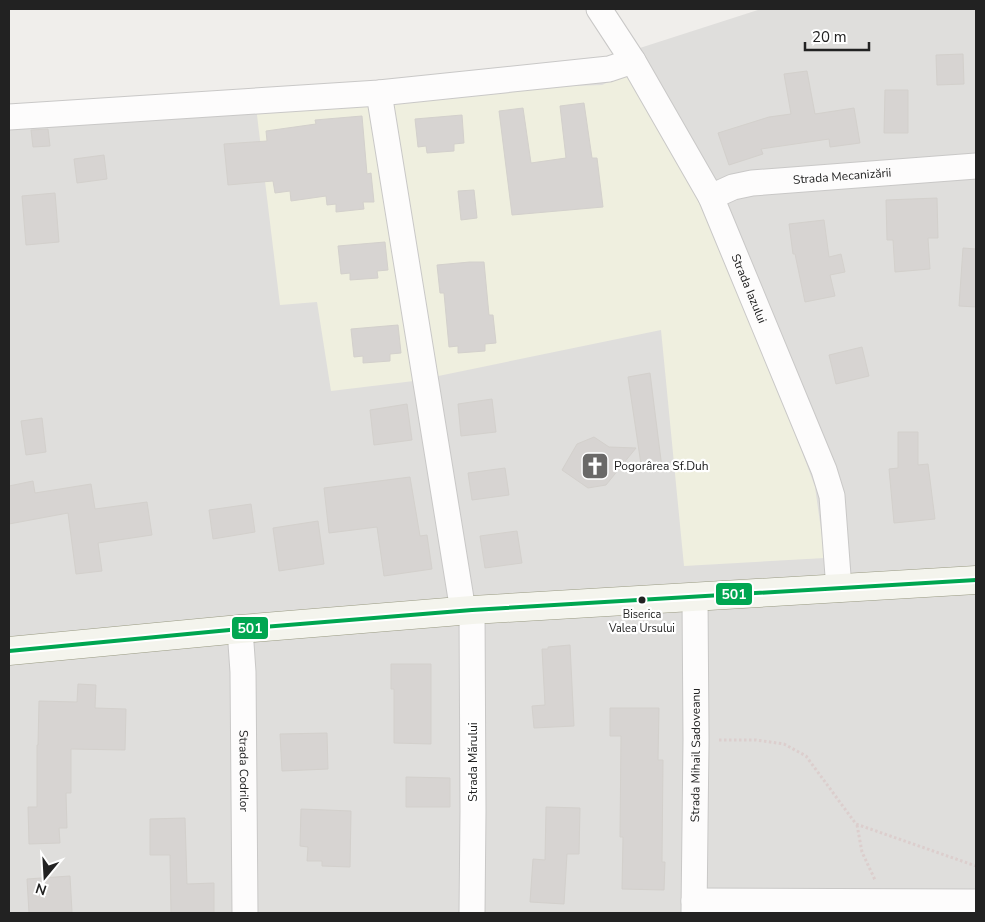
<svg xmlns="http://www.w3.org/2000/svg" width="985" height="922" viewBox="0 0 985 922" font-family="'Nunito Sans',sans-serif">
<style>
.residential{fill:#dfdedc}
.farmland{fill:#efefdf}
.building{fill:#d7d4d2;stroke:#d3d0cc}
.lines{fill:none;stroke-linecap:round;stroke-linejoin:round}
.minor-casing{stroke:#c9c8c7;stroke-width:27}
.secondary-casing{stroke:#999a82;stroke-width:29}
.path{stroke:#dccecd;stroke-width:3;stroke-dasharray:2.5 2.5;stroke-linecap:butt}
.minor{stroke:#fdfcfc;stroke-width:25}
.secondary{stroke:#f4f4ed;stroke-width:28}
.bus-1-casing{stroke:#fff;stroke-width:8}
.bus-1{stroke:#00a651;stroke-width:4}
.bus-dot{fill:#222;stroke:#fff;stroke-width:2}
.labels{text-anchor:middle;stroke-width:4.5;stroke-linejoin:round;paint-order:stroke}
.bus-label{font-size:11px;fill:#222;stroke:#fff}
.street-label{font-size:12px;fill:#222;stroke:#fff}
.poi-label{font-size:12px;fill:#222;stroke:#fff;text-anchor:start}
.line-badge{stroke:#fff;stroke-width:2}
.badge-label{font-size:14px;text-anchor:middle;font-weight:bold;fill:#fff}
</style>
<rect width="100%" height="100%" fill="#f0eeeb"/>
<path class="residential" d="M761,9H976V913H9V110L586,72L615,56Z"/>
<path class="farmland" d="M627,74L716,229L774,375L815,487L825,558L684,566L661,330L414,381L331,391L317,302L280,305L256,107L379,93L602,85Z"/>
<path class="building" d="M963,54L964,84L937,85L936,55Z
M807,71L815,114L854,108L860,143L830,147L829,139L761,149L763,154L729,165L718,133L769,117L791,114L784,74Z
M885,90H908V133H884Z
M584,103L592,158H597L603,207L512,215L499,111L523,108L531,163L566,158L560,106Z
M462,115L464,143L454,144V151L427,153L426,146L418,147L415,119Z
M362,116L367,174L371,173L374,202H363L364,209L336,212V204L327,205L326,196L291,201L290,191L275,193L273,181L228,185L224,144L267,141L266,131L316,124L315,120Z
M48,129L50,146L33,147L31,130Z
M104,155L107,179L77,183L74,159Z
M474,190L477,218L461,220L458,191Z
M55,193L59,242L26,245L22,196Z
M937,198L938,238H928L930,269L895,272L893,240H887L886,200Z
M824,220L829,257L841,254L845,272L830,275L835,296L805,302L795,254H793L789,224Z
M385,242L388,270L377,271L378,278L350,280V273L341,274L338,246Z
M963,248L976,249V307L959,306Z
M470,262H484L489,315H493L496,343L485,344V351L458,353V346L449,347L444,293H440L437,265Z
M398,325L401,353L390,354V361L363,363V356L354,357L351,329Z
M862,347L869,376L836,384L829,355Z
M650,373L662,468L642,471L628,377Z
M492,399L496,432L461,436L458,404Z
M407,404L412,440L374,445L370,410Z
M42,418L46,452L26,455L21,421Z
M898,432H918V465L928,464L935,519L894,523L889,469L898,468Z
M594,437L609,447L636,448L606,485L588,488L562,470L577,444Z
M505,468L509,495L472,500L468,473Z
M410,477L420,536L427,535L432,569L384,576L377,527L329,533L324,488Z
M33,481L35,493L91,484L95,509L147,502L152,535L98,543L102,571L76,574L68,513L9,524V486Z
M251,504L255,532L213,539L209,510Z
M318,521L324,564L279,571L273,528Z
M517,531L522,563L485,568L480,536Z
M570,645L574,726L534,728L532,706L545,705L542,649H548V647Z
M391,664H431V744L394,743V689H391Z
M78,684L96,685L95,708L126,709L125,750L71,749V793H66L67,828H59L60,843L29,844L28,807H37V745H38L39,701L77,702Z
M610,708H659L658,760H663L662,862H665L664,890L622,889L623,837H620L621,736H610Z
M327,733L328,769L282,771L280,734Z
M406,777L450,778V807H406Z
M546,807L580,808L579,854H567L564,904L530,902L533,859L545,860Z
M301,809L351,811L350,867L322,866V861H307L308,847L300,846Z
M185,818L187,884L214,883V913H171L170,855H150V819Z
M70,876L72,912L29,913L27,879Z"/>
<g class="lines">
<g class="minor-casing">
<g id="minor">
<path id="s1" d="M599,9L633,61L711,197L824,470L832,496L839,589"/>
<path d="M379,93L463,611"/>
<path d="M9,117L379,93L609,69L633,61"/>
<path id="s2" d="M711,197L733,187L752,183L976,166"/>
<path id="s3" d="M240,629L243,672L245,913"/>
<path d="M694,901L976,902"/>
<path d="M472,913L473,811L472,610"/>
<path id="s4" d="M694,913L696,740L695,597"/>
</g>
</g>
<g class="secondary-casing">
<path id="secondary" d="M9,651L240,629L472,610L976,580"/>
</g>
<path class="path" d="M719,740H756L784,744L806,756L856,824L976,866
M857,825L862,852L875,880"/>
<use href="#minor" class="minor"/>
<use href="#secondary" class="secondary"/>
<g class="bus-1-casing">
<path id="bus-1" d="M9,651L240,629L472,610L976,580"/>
</g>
<use href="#bus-1" class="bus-1"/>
</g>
<defs>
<g id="church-square" transform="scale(1.4375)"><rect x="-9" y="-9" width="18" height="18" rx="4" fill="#6a6968" stroke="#fff"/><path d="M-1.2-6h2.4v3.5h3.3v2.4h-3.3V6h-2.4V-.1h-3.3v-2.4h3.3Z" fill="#fff"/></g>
</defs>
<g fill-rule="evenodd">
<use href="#church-square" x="595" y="466"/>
</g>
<circle class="bus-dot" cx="642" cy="600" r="4.5"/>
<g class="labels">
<g class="bus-label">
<text x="642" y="618">Biserica<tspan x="642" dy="14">Valea Ursului</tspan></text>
</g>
<g class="street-label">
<text dy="4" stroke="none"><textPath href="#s2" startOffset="134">Strada Mecanizării</textPath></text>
<text dy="4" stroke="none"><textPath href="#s1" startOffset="318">Strada Iazului</textPath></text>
<text dy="4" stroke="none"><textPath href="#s4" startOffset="158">Strada Mihail Sadoveanu</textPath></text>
<text transform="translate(473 762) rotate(-90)" y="4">Strada Mărului</text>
<text dy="4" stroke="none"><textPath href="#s3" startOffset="142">Strada Codrilor</textPath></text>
</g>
<g class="poi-label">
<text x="614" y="470">Pogorârea Sf.Duh</text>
</g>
</g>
<g class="line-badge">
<rect x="715" y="582" width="38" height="24" rx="5" fill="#00a651"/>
<rect x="231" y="616" width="38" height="24" rx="5" fill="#00a651"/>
</g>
<g class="badge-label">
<text x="734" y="599">501</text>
<text x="250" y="633">501</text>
</g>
<rect width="985" height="922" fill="none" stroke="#222222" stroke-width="20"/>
<g transform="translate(45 877) rotate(198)" stroke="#ffffff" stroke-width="4" paint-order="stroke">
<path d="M0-4L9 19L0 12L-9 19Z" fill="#222222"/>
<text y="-8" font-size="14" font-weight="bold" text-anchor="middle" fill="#222222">N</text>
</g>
<path d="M805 42v8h64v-8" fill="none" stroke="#222222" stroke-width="2.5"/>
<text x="812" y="42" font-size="15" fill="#222222" stroke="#ffffff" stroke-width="4" paint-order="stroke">20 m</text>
</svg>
